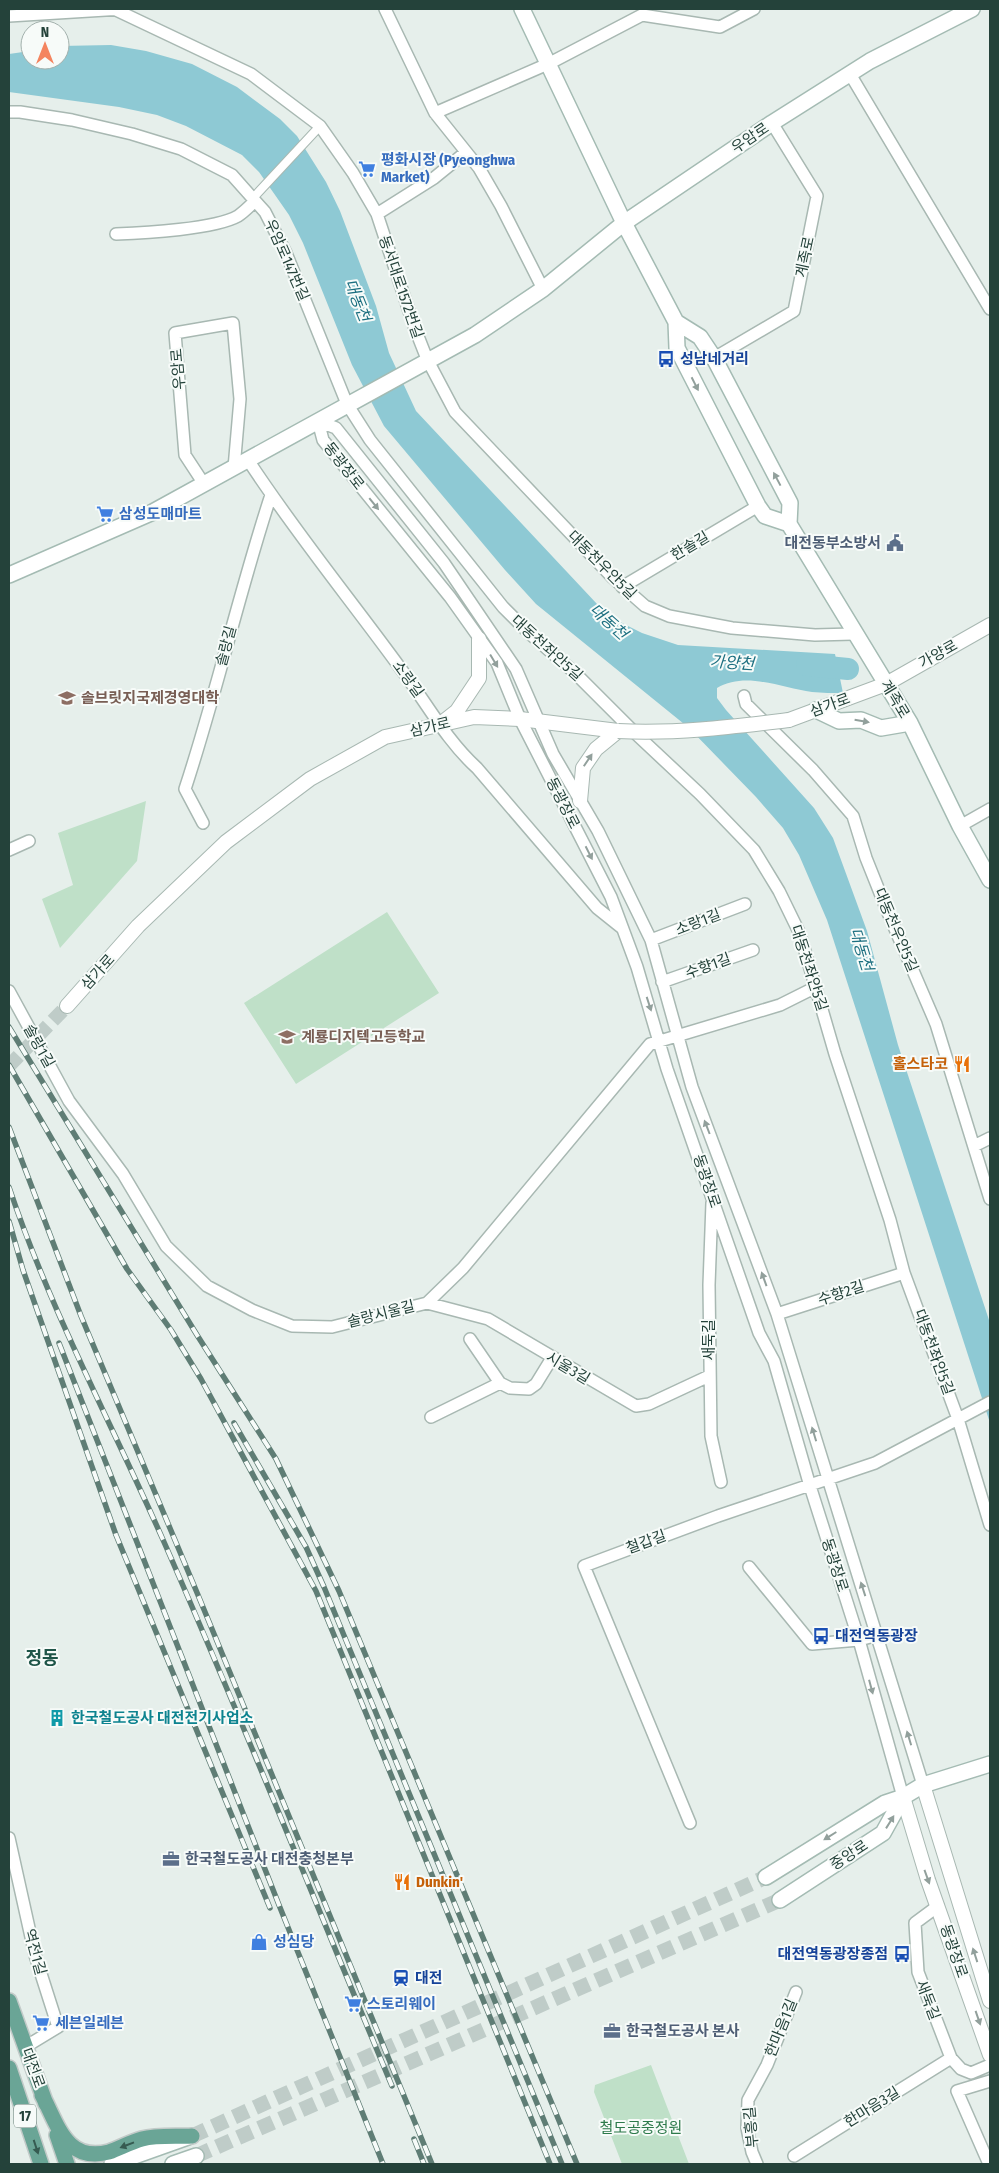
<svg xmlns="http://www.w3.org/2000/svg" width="999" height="2173" viewBox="0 0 999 2173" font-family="'Fira Sans Condensed','Noto Sans KR',sans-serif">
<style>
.green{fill:#bfe0c8}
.water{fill:#8ec9d4}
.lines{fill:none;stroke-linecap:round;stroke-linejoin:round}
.river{stroke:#8ec9d4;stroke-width:22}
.tertiary-tunnel{stroke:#bfccc8;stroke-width:14;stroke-dasharray:14 7;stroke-linecap:butt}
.secondary-tunnel{stroke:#bfccc8;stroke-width:15;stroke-dasharray:15 8;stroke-linecap:butt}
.pedestrian-casing{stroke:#a8b8b2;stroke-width:10}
.minor-casing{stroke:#a8b8b2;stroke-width:14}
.tertiary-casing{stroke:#a8b8b2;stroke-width:16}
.secondary-casing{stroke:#a4bbb3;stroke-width:18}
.primary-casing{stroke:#c2cac8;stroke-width:18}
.pedestrian{stroke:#fff;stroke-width:8}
.minor{stroke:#fff;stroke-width:11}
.tertiary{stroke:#fff;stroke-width:14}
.secondary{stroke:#fff;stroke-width:15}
.primary{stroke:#6aa596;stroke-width:15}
.rail-casing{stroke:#5f7d75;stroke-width:5.5}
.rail{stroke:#f7fbf9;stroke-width:4;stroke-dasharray:11;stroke-linecap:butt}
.tertiary-bridge-casing{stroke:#a8b8b2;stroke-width:16;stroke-linecap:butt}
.tertiary-bridge{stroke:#fff;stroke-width:14}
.oneway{fill:#92a09c}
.oneway2{fill:#365b51}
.labels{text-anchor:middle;stroke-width:4;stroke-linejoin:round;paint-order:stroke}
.shield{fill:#f7fbf9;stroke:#637a73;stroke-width:1}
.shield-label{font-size:14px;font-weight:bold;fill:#24423a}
.street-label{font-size:15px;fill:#24423a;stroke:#f7fbf9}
.shop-label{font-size:15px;font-weight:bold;fill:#366cbe;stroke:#f7fbf9;text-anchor:start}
.transit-label{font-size:15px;font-weight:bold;fill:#164399;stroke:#f7fbf9;text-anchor:start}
.service-label{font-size:15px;font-weight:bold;fill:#4e5e75;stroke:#f7fbf9;text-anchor:start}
.education-label{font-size:15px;font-weight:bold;fill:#785e54;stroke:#f7fbf9;text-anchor:start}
.food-label{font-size:15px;font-weight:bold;fill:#c56008;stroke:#f7fbf9;text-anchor:end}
.culture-label{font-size:15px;font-weight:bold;fill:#0d838f;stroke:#f7fbf9;text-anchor:start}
.park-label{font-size:15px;fill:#2d7a4b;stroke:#f7fbf9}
.water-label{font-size:16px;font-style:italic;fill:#1c6f80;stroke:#f7fbf9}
.quarter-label{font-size:18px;font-weight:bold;fill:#1f5548;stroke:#f7fbf9}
</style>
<rect width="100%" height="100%" fill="#e6efeb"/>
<path class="green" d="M146,801L137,861L60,948L42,899L73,885L58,833Z
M387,912L439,993L296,1084L244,1003Z
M651,2065L689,2164H622L594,2092L595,2085Z"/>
<path class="water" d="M111,45L146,51L192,64L237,87L280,119L297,136L326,182L340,211L376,306L389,353L416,411L597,604L622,623L642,633L678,645L835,654L843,693C833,693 822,693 812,692C781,688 746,671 717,688V698L726,710L814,808L833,838L867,931L898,1045L990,1323V1423L827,920L799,855L783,828L756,797L689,728L536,604L505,570L384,426L352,365L303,243L289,215L259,172L242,155L186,126L157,115L119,107L9,92V54L30,51V60H60V46Z"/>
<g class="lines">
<path class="river" d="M807,665L848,669"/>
<path class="tertiary-tunnel" d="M9,1066L67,1006"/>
<path class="secondary-tunnel" d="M192,2136L766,1877
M196,2156L780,1900"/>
<g class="pedestrian-casing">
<path id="pedestrian" d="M253,198L320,126"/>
</g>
<g class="minor-casing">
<path id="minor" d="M385,9L435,113L479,168L501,206L543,289
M116,10L251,74L320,126L353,173L377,214L414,326L427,359L455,412L612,577L645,606L669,616L732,628L815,635L853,634
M9,16L122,9
M850,74L990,309
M9,112H20L72,120L132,134L181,149L232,175L265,212L286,253L347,404L370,440L503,607L529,633L574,672L636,734L700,794L754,850L779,891L800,934L835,1054L890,1220L904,1273L958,1419L990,1525
M435,113L550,63L642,15L720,27L754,9
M377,214L434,178L466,152
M116,234C145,233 215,229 238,216C244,212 250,206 255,201
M714,358L794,311L817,196L772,123
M318,421L336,428L444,563L516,669L553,754L598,831L651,940L692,1087L777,1314L923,1785
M318,421L323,440L450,597L497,663L520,719L611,897L637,967L667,1069L759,1333L774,1361L810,1486L859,1640L903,1797
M248,460C295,532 350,599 401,669C426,702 446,740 477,768L597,908L622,928
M204,484L185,455L175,333L233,323L240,399L234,468
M622,587L758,506
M744,696L746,704L813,770L853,816L866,858L886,908L936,1024L990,1199
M203,823L185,789C217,692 239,592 271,495
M960,826L990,809
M9,850L29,841
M651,940L745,904
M662,982L753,950
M9,991L69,1101L123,1174L166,1246L207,1286L252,1310L292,1326L332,1327L427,1303L463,1268L650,1044L780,1005L816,987
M974,1146L990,1138
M712,1203L709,1285L711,1436L721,1482
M427,1303L488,1319L636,1406L649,1404L709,1376
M777,1314L904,1273
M470,1339L500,1383L510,1388L529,1389L536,1384L552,1358
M431,1417L500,1383
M749,1567L812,1644L859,1640L878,1635
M690,1823L584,1566L718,1516L875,1463L990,1402
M9,1838L35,1955L58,2027L25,2047
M938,1906L915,1923L918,1972L951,2058L961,2069L971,2073L990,2065
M794,2156L951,2058
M757,2164L752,2152L747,2128L748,2100L767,2065L796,1992
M989,2164L957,2091L990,2081"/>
</g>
<g class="tertiary-casing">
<path id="tertiary" d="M789,720L886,684L990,625
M443,722L457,711L479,678V639
M580,801L583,768L596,749L618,731
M67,1006L138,926L226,842L310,779L385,737L474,717L520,719L618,731
M923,1785L990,2001
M903,1797L928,1880L990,2055"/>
</g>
<g class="secondary-casing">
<path id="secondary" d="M522,9L624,223L676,322L677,348L758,506L765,516L789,524
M676,322L700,337L714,358L790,503L789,524L910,723L960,826L990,880
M9,575L151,513L475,335L543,289L624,223L772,123L870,61L972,9
M816,710L839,721L861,720L881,728L910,723
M766,1877L885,1803L903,1797L923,1785L990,1764
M780,1900L883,1833L903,1797
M112,2164L188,2137
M173,2164L196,2156"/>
</g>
<g class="primary-casing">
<path id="primary" d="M9,2001L46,2104
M9,2068L41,2164
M42,2095C58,2125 66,2163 109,2152C120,2148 131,2142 142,2139C157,2135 176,2137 192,2136
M57,2135L67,2164"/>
</g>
<use href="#pedestrian" class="pedestrian"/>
<use href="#minor" class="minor"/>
<use href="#tertiary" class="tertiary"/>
<use href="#secondary" class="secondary"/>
<use href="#primary" class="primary"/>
<g class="rail-casing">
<path id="rail" d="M9,1027L197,1335L276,1459L339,1591L577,2164
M9,1065L127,1269L171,1330L201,1379L316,1591L550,2164
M9,1127L81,1316L198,1595L432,2164
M9,1187C50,1310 112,1424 164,1542C243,1722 316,1904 392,2086
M9,1221L23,1270L116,1535L270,1908
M59,1343L279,1905L383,2164
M234,1423L306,1547L324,1587L562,2164
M414,2139L424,2164"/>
</g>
<use href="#rail" class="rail"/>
<g class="tertiary-bridge-casing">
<path id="tertiary-bridge" d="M618,731C676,734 731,727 789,720"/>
</g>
<use href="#tertiary-bridge" class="tertiary-bridge"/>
</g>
<defs><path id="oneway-solid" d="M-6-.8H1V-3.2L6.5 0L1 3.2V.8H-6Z" transform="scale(1.25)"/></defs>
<g class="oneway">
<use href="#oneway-solid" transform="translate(695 384) rotate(63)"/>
<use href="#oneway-solid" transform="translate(777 479) rotate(-118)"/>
<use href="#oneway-solid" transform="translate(374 504) rotate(51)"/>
<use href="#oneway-solid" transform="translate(494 661) rotate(59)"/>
<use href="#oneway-solid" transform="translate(862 721) rotate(10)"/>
<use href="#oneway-solid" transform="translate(588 760) rotate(-56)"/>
<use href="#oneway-solid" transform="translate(589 853) rotate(63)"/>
<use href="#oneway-solid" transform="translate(649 1004) rotate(72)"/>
<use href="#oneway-solid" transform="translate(707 1127) rotate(-111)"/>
<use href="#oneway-solid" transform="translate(764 1279) rotate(-110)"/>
<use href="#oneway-solid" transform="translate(814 1434) rotate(-107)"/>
<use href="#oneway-solid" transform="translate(863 1589) rotate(-108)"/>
<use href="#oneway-solid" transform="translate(871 1687) rotate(75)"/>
<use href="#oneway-solid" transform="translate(909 1738) rotate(-107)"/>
<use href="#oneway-solid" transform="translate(890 1822) rotate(-58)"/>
<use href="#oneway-solid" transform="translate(830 1836) rotate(148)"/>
<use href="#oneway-solid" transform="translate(927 1877) rotate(70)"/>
<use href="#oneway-solid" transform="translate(975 1955) rotate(-108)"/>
<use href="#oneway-solid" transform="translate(978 2018) rotate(71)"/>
</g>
<g class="oneway2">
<use href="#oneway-solid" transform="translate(127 2145) rotate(159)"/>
<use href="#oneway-solid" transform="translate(36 2147) rotate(72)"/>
</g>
<defs>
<g id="supermarket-bare" transform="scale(1.35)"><path d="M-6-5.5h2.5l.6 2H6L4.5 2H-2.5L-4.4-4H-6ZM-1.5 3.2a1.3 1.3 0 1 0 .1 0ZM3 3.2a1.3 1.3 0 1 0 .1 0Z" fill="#3f7fe0" stroke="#f7fbf9" stroke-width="2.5" paint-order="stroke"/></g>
<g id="bus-bare" transform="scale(1.35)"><path d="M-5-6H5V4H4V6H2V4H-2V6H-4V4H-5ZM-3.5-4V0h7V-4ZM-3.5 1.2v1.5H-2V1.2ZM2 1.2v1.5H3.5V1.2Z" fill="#1a4fb4" stroke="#f7fbf9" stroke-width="2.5" paint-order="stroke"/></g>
<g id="civic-bare" transform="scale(1.35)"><path d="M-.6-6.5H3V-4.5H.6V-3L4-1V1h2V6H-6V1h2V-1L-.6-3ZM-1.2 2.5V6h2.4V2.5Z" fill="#5c6f8a" stroke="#f7fbf9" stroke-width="2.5" paint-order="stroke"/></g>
<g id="university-bare" transform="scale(1.35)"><path d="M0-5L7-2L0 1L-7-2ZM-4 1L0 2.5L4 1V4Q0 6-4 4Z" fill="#8d6e63" stroke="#f7fbf9" stroke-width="2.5" paint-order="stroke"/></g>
<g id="school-bare" transform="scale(1.35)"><path d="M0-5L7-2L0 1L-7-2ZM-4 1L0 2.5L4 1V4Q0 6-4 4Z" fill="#8d6e63" stroke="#f7fbf9" stroke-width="2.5" paint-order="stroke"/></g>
<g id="restaurant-bare" transform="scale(1.35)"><path d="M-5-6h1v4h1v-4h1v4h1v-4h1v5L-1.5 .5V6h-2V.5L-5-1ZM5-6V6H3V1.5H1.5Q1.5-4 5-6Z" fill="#e8710a" stroke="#f7fbf9" stroke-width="2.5" paint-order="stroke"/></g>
<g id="building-bare" transform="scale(1.35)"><path d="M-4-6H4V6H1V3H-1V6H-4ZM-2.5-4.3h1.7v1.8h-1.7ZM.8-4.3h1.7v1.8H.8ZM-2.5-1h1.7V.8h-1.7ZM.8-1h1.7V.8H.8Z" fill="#0f9aa8" stroke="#f7fbf9" stroke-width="2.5" paint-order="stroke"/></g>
<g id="office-bare" transform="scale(1.35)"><path d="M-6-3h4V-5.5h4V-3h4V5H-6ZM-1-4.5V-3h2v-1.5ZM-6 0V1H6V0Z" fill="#5c6f8a" stroke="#f7fbf9" stroke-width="2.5" paint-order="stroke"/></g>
<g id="shop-bare" transform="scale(1.35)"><path d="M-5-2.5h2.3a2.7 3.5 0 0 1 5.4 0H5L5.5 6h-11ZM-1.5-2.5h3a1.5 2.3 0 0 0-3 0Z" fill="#3f7fe0" stroke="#f7fbf9" stroke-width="2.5" paint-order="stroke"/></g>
<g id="station-bare" transform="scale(1.35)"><path d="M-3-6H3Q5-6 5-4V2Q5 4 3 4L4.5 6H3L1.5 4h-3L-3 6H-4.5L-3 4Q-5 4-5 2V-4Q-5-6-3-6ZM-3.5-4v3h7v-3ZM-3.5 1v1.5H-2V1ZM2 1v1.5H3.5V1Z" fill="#1a4fb4" stroke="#f7fbf9" stroke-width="2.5" paint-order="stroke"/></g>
</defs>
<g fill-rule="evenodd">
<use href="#supermarket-bare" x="367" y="169"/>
<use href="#bus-bare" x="666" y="359"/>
<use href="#supermarket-bare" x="105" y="514"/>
<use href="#civic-bare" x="895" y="543"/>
<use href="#university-bare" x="67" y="698"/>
<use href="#school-bare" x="287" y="1037"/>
<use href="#restaurant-bare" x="962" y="1064"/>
<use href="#bus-bare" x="821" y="1636"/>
<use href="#building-bare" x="57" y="1718"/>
<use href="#office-bare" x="171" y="1859"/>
<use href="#restaurant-bare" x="402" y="1882"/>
<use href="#shop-bare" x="259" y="1942"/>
<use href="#bus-bare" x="902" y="1954"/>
<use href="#station-bare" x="401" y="1978"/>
<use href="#supermarket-bare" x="353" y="2004"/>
<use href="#supermarket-bare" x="41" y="2023"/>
<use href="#office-bare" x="612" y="2031"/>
</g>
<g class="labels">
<rect class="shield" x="14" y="2104.5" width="22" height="23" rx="4"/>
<g class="shield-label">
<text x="25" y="2121">17</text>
</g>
<g class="street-label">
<text transform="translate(750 138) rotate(-34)" y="5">우암로</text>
<text transform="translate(805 257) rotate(-78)" y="5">계족로</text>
<text transform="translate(287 260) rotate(66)" y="5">우암로147번길</text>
<text transform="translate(401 287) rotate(71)" y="5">동서대로1572번길</text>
<text transform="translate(178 369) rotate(-95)" y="5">우암로</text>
<text transform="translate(344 466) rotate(52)" y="5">동광장로</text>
<text transform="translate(690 546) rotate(-31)" y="5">한솔길</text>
<text transform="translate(602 565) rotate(45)" y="5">대동천우안5길</text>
<text transform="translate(226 646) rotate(-75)" y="5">솔랑길</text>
<text transform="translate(547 648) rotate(42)" y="5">대동천좌안5길</text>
<text transform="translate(938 654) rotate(-29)" y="5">가양로</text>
<text transform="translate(408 679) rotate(54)" y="5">소랑길</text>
<text transform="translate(895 699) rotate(59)" y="5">계족로</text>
<text transform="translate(830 705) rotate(-20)" y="5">삼가로</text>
<text transform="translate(430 727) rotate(-13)" y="5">삼가로</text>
<text transform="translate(563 803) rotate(63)" y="5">동광장로</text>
<text transform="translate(698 922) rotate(-21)" y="5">소랑1길</text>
<text transform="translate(896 930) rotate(67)" y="5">대동천우안5길</text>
<text transform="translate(708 966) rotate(-20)" y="5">수향1길</text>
<text transform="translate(809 968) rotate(72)" y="5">대동천좌안5길</text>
<text transform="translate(98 972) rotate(-48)" y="5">삼가로</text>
<text transform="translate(39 1046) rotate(61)" y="5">솔랑1길</text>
<text transform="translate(707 1181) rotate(71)" y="5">동광장로</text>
<text transform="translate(841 1293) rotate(-18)" y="5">수향2길</text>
<text transform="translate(381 1314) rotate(-14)" y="5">솔랑시울길</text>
<text transform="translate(709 1340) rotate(-90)" y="5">새둑길</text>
<text transform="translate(934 1352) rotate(70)" y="5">대동천좌안5길</text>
<text transform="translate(568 1368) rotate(31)" y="5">시울3길</text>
<text transform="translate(646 1542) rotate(-20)" y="5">철갑길</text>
<text transform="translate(835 1565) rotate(72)" y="5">동광장로</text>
<text transform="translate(849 1855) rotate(-33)" y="5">중앙로</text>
<text transform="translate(954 1951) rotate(71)" y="5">동광장로</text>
<text transform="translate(35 1952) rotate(75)" y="5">역전1길</text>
<text transform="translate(928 2000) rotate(69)" y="5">새둑길</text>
<text transform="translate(781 2028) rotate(-68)" y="5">한마음1길</text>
<text transform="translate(33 2068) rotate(70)" y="5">대전로</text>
<text transform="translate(872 2107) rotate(-32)" y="5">한마음3길</text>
<text transform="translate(751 2127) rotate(-95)" y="5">부흥길</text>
</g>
<g class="shop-label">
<text x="381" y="165">평화시장 (Pyeonghwa<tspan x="381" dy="17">Market)</tspan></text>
<text x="119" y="519">삼성도매마트</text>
<text x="273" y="1947">성심당</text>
<text x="367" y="2009">스토리웨이</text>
<text x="55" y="2028">세븐일레븐</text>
</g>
<g class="transit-label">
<text x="680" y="364">성남네거리</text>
<text x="835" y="1641">대전역동광장</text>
<text x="888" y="1959" text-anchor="end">대전역동광장종점</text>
<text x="415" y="1983">대전</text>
</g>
<g class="service-label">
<text x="881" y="548" text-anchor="end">대전동부소방서</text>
<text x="185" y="1864">한국철도공사 대전충청본부</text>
<text x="626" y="2036">한국철도공사 본사</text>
</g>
<g class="education-label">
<text x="81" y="703">솔브릿지국제경영대학</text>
<text x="301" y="1042">계룡디지텍고등학교</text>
</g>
<g class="food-label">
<text x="948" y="1069">홀스타코</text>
<text x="416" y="1887" text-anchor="start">Dunkin'</text>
</g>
<g class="culture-label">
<text x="71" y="1723">한국철도공사 대전전기사업소</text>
</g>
<g class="park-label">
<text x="641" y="2133">철도공중정원</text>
</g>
<g class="water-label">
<text transform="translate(358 300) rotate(68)" y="6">대동천</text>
<text transform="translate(609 621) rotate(42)" y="6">대동천</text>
<text transform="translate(732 662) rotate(4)" y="6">가양천</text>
<text transform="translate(862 949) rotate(73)" y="6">대동천</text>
</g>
<g class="quarter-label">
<text x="42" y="1664">정동</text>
</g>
</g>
<rect width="999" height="2173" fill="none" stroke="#24423a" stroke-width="20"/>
<g transform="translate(45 45)"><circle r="24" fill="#f7fbf9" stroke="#a3b1ad"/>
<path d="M0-4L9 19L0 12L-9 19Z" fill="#f4845f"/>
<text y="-8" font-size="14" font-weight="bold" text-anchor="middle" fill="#24423a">N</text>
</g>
</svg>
